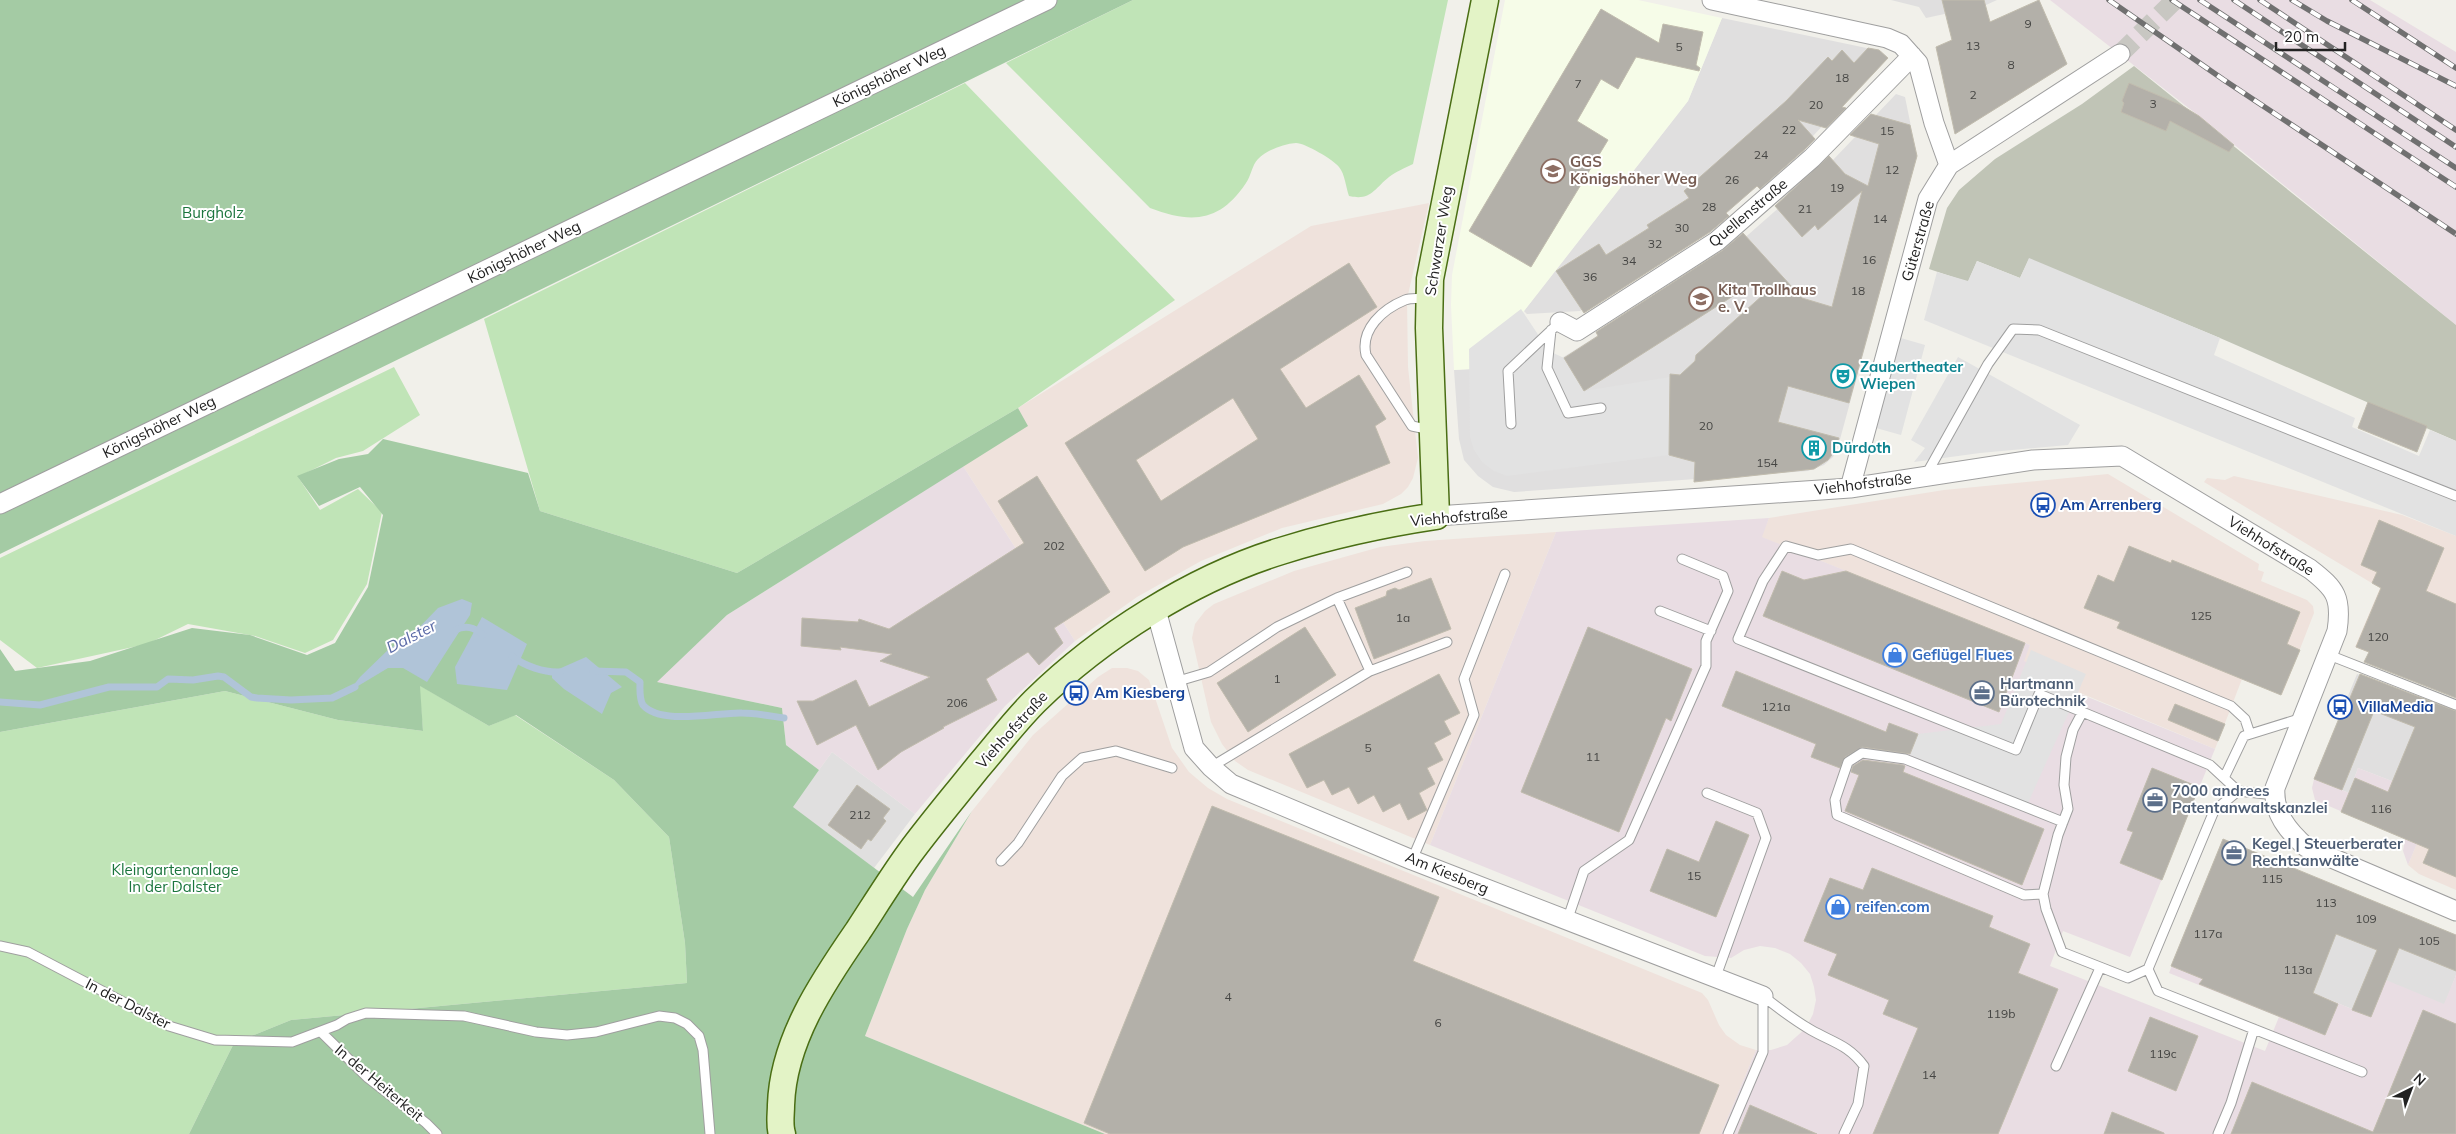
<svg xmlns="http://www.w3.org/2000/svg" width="2456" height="1134" viewBox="0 0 2456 1134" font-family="Mulish,sans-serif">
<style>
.residential{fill:#e0dfdf}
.commercial{fill:#efe2dc}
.industrial{fill:#e9dde3}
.education{fill:#f6fce8}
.construction{fill:#c0c4b6}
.grass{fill:#c0e4b7}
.forest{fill:#a4cba4}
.parking{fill:#e2e2e2}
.water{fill:#b0c4d8}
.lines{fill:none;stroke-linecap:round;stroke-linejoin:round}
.stream{stroke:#b0c4d8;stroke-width:7}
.building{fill:#b3b0a9;stroke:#c1bcae;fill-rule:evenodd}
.street-tunnel{stroke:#c8c7c2;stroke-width:19;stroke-dasharray:19 9;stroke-linecap:butt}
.lane-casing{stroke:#9f9f9f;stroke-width:11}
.street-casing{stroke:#9f9f9f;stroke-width:21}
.secondary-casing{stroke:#4a6e14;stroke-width:29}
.lane{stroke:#fff;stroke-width:9}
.street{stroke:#fff;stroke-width:19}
.secondary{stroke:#e3f3c6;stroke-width:26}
.rail-casing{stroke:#707070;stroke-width:5.5}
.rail{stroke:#fff;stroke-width:4;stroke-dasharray:11;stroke-linecap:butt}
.labels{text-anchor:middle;stroke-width:4;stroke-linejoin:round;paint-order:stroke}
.number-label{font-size:12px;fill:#464644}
.street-label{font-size:15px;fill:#222;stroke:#fff}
.education-label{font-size:15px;font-weight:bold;fill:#785e54;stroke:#fff;text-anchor:start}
.park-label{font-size:15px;fill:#1b753d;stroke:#fff}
.culture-label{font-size:15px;font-weight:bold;fill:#0d838f;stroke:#fff;text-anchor:start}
.transit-label{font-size:15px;font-weight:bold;fill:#164399;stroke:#fff;text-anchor:start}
.shop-label{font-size:15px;font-weight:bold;fill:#366cbe;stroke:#fff;text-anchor:start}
.service-label{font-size:15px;font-weight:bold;fill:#4e5e75;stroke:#fff;text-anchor:start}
.water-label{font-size:16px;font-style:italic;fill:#5969a6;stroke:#fff}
</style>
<rect width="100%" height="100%" fill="#f1f0ea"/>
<path class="residential" d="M1891,0H1997L1986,5L1926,18L1919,7Z
M1722,18L1881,51L1887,58L1812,137L1704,233L1580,311L1527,314L1524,311L1688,101Z
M1896,94L1905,97L1917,156L1839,443L1833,457L1824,465L1808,471L1514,492L1493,487L1478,476L1464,460L1459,439L1454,370L1489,368L1538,373L1724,256L1833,160Z
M2357,674L2456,715L2436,798L2358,768L2349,793L2314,779Z
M832,752L915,814L874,868L792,807Z
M2263,856L2456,935V975L2445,1004L2371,1017L2273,976Z"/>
<path class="commercial" d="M1429,203L1407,299L1408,367L1418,458L1413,478L1408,487L1401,494L1383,504L1282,528L1201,561L1137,597L1075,641L963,466L1027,426L1018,408L1311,226Z
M2108,474L2259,564L2258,570L2264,572L2261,581L2307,600L2313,606L2314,613L2282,695L2242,679L2215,749L2078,692L2081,684L2023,661L2030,645L1761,537L1769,518L1944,490Z
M2234,476L2402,515L2456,536V688L2355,647L2380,588L2204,482L2207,478L2225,480Z
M1556,532L1430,845L1248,770L1235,761L1222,744L1211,722L1192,638L1195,624L1205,611L1214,604L1294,571L1380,547L1425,541Z
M1112,668H1127L1138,671L1149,680L1172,748L1189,772L1208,788L1227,799L1702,993L1708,1000L1719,1025L1726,1035L1740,1045L1756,1050L1721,1134H1105L865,1036L907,929L925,890L972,811L1033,735L1098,677Z
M2456,749V890L2419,874L2408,865Z"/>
<path class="industrial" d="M2050,0H2370L2456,52V325L2199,116Z
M963,466L1075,641L1005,706L915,814L832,752L819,770L786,745L782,708L656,682L727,615Z
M1769,518L1762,537L2030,645L2024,661L2081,685L2078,693L2215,749L2130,957L2063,931L2050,966L2265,1051L2279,1017L2169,973L2223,839L2273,976L2371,1017L2386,980L2444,1004L2456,975V1134H1721L1756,1050H1771L1787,1045L1806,1028L1813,1014L1816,1000L1814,987L1810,974L1801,963L1790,954L1775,948L1760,946L1744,950L1731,958L1705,956L1430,845L1556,532Z
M2358,768L2436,798L2408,865L2403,851L2405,839L2315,800L2312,788L2314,779L2349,793Z"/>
<path class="education" d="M1505,0H1638L1722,18L1688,101L1524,311L1508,326L1489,368L1454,370L1451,305L1452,275Z"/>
<path class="construction" d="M2134,66L2456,325V441L2220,338L2029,259L2020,278L1977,261L1968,282L1929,269L1947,208L1959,190L1995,159L2082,104Z"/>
<path class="grass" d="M1133,0H1448L1413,164C1405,168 1395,172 1389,177C1374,189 1371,201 1349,196C1346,188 1345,174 1339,167C1334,160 1305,143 1296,143C1283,144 1267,150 1258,159C1252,165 1251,176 1246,183C1220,222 1192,224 1150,208L1006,63Z
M965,83L1175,300L1018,408L737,573L540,511L484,319Z
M394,367L420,415L363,451L336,458L298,477L320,510L358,489L382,512L367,584L333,640L305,653L255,636L188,624L147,644L37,668L0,640V558Z
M419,685L489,726L515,715L614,780L669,837L685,943L687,983L291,1020L234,1043L189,1134H0V732L225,691L338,720L423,731Z"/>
<path class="forest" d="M0,0H1133L0,554Z
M1018,408L1028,426L727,615L657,682L782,708L786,745L819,770L793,807L913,897L972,811L925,890L907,929L865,1036L1105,1134H189L234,1043L291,1020L687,983L685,943L669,837L614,780L516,715L489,726L420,686L423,731L338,720L225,691L0,732V649L15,671L90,661L192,628L250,635L307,655L335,643L368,587L383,515L360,487L319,506L297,476L339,459L368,454L383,439L528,473L540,511L737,573Z"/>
<path class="parking" d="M2029,258L2220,338L2214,355L2355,418L2352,427L2419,456L2430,430L2456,441V536L1924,320L1937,272L1968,281L1977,261L2020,278Z
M1521,309L1549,351L1564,358L1584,391L1670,377L1669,455L1507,476L1494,471L1482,462L1474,450L1470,437L1469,349Z
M1901,338L1925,345L1901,435L1876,428Z
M1958,357L2080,425L2068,445L1980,453L1914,462L1925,448L1911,440Z
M2031,650L2086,674L2028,803L1910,755L1918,734L2001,724Z"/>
<path class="water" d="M462,599L472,603L470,615L427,682L403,668H388L348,692L360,677L390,648L409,638L438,608Z
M482,617L527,644L507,690L457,684L455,667Z
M586,657L622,687L611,693L602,714L564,689L552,678V672Z"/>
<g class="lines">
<path class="stream" d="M455,630C466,625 474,627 483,635
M512,656C524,666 545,673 560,672
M593,671L626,672L640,682C640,689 639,699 643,705C661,726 718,712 742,713C756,713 770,716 784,718
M0,702L40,705L109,687H157L168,679L193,680L218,676L224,677L251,697L257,698L291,700L332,698L355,687"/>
</g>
<path class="building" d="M1942,0H1984L1990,22L2039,0L2067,64L1955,134L1936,47L1952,40Z
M1601,9L1659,43L1663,24L1703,32L1696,65L1700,68L1699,71L1636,57L1618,89L1601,79L1577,121L1608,140L1531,267L1469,231Z
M1868,48L1879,50L1888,58L1842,107L1846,108L1826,128L1798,120L1815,139L1804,150L1760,189L1757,186L1726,213L1729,216L1710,232L1584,313L1556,271L1599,244L1606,255L1649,228L1647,225L1689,198L1684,191L1786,101L1828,57L1832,61L1842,50L1854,63Z
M2129,83L2181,105L2199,116L2234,145L2229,152L2170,121L2166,131L2121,112L2124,103L2122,101Z
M1871,114L1910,125L1917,156L1849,403L1788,386L1778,422L1839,438L1835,451L1828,460L1814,469L1694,482L1695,462L1669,455L1670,374L1680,375L1695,361L1696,355L1764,294L1755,282L1584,391L1564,358L1598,336L1596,332L1723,250L1743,233L1802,298L1832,307L1862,191L1818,230L1815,225L1802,237L1775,206L1829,156L1845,174L1868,186L1879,144L1850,135Z
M1349,263L1377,307L1280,369L1306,408L1359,375L1386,419L1375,426L1390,463L1183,547L1145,571L1065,443ZM1233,398L1258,439L1161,501L1136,460Z
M2368,402L2427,426L2417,452L2358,428Z
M1037,476L1110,592L1054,628L1063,643L1039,665L1028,652L986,679L997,700L943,727L944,728L901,752L878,770L856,725L817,745L797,701H813L856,680L869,707L930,677L880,661L892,654L840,647L841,650L801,646L802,618L858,622L859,619L889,629L1024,543L998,501Z
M2379,520L2444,548L2426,591L2456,604V698L2364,662L2369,652L2356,647L2381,588L2372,583L2377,572L2361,565Z
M2129,546L2171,563L2172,560L2300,612L2287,644L2300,650L2281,695L2117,628L2120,622L2084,608L2098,575L2114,582Z
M1782,571L1804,580L1846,571L2025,643L1999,712L1763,616Z
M1431,578L1451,629L1374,659L1355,608L1386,596L1387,591L1395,588L1399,590Z
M1305,627L1336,675L1248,732L1217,683Z
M1588,627L1692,669L1671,721L1666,718L1619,832L1521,792Z
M1736,671L1886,732L1889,723L1918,734L1910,754L1862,747L1845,757L1840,768L1811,757L1816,744L1722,706Z
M1439,674L1460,713L1444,721L1451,734L1434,743L1443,760L1427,768L1435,784L1419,793L1427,810L1408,820L1400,803L1383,812L1374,795L1358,804L1349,787L1332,795L1324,780L1307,788L1289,754Z
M2360,674L2456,711V877L2423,863L2429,849L2341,812L2355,778L2388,792L2415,727L2374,711L2342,790L2314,779L2342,711L2344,712Z
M2175,704L2225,724L2218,741L2168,720Z
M1863,760L1903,765L1905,766L1903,772L2044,829L2022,885L1845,811L1859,775L1851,772L1853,766Z
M2152,768L2199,787L2162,880L2120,863L2133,832L2127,830Z
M857,785L890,809L883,818L886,821L871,841L868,839L861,849L828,825Z
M1212,806L1439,897L1413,961L1719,1085L1699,1134H1110L1084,1123Z
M1716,821L1749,835L1716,917L1650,891L1667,849L1699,862Z
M2223,839L2456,935V971L2399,948L2371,1017L2352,1010L2377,950L2336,934L2313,993L2338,1004L2325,1035L2199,984L2203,979L2171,966Z
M1872,868L1993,916L1989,927L2030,944L2018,973L2058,989L1998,1134H1873L1918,1028L1883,1014L1889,1000L1828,975L1837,954L1804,941L1830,878L1863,890Z
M2423,1010L2456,1024V1134H2231L2252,1082L2373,1132Z
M2150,1017L2198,1036L2176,1091L2128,1071Z
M1750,1105L1817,1134H1738Z
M2112,1112L2164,1133V1134H2104Z"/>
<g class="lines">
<path class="street-tunnel" d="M2120,54L2175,0"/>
<g class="lane-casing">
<path id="lane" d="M1429,299C1422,299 1412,297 1405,300C1383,309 1360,329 1366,355L1412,426L1431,430
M1551,330L1547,368L1568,413L1601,408
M1511,424L1508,371L1560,322
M1926,475L1988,364L2013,329L2039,330L2456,496
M1337,598L1370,671L1447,642
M1660,611L1711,631
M2329,655L2456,705
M1175,682L1209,672L1277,627L1337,598L1407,572
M2082,713L2073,730L2066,757L2064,785L2068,809L2058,835L2043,894L2046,909L2062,952L2128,978L2148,969
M2250,734L2245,719L2231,706L1851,549L1818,555L1786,546L1763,581L1738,639L2016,750L2039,694L2210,765L2238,791L2275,795
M1211,767L1370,671
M2224,778L2244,736L2302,718
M2238,791L2214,811L2148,969L2158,991L2362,1072
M1707,793L1757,813L1766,838L1715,979
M1412,860L1474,715L1464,679L1505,574
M1001,861L1018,843L1062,776L1082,758L1116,751L1172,768
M2043,894L2024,895L1837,815L1835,800L1848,762L1862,753L1905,759L2063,822
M1567,921L1584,871L1629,840L1706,666V641L1728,591L1723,576L1682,559
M0,946L28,952L169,1026L215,1040L292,1042L337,1025L347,1019L366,1013L464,1016L536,1032L567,1035L596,1032L659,1016L675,1018L687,1024L699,1036L703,1050L710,1134
M1763,996C1778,1008 1794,1020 1811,1030C1832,1042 1849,1045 1864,1066L1858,1104L1844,1134
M321,1032L368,1078L426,1123L437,1134
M2056,1066L2100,968
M1728,1134L1763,1052V996
M2218,1134L2231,1103L2254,1029"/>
</g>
<g class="street-casing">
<path id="street" d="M1712,0L1887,38L1901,44L1918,63L1934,123L1949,165
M1560,322L1577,331L1717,241L1812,158L1912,56
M1850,488L1928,199L1949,165L2120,54
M0,504L1047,0
M1436,516L1850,488L2033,460L2122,456L2310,569C2336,589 2342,598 2337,631L2275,788C2273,813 2288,831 2306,847L2456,911
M1156,610L1194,748L1211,767L1231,784L1412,860L1763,996"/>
</g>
<g class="secondary-casing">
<path id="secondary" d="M782,1134C779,1125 781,1115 781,1105C783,1041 822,983 858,931C875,905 891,879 909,854C931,824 955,796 978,767C997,745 1014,722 1035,701C1100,637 1193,578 1281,551C1332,535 1383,524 1436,516L1429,328L1430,279L1485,0"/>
</g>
<use href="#lane" class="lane"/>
<use href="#street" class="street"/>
<use href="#secondary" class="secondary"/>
<g class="rail-casing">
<path id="rail" d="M2109,0L2224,80L2456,234
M2172,0L2456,187
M2200,0L2456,168
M2234,0L2456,147
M2260,0L2456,130
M2292,0L2327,21L2456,86
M2352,0L2456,68"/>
</g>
<use href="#rail" class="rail"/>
</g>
<defs>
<g id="school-ring" transform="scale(1.25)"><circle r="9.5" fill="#fff" stroke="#8d6e63" stroke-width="1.5"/><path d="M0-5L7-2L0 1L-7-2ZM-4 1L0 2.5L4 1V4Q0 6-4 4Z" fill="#8d6e63"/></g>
<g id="theatre-ring" transform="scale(1.25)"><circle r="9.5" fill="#fff" stroke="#0f9aa8" stroke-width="1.5"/><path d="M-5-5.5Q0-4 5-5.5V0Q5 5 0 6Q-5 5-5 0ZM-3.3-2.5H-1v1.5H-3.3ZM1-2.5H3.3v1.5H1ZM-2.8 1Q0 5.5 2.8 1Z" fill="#0f9aa8"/></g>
<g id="building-ring" transform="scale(1.25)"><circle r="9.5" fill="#fff" stroke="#0f9aa8" stroke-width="1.5"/><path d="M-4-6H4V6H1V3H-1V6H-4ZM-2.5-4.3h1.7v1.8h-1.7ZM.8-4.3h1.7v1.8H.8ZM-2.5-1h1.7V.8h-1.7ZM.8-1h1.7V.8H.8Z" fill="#0f9aa8"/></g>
<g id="bus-ring" transform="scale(1.25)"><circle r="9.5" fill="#fff" stroke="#1a4fb4" stroke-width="1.5"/><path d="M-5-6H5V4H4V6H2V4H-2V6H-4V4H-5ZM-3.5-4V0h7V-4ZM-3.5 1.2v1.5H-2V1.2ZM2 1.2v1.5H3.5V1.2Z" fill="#1a4fb4"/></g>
<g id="shop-ring" transform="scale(1.25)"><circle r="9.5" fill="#fff" stroke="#3f7fe0" stroke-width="1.5"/><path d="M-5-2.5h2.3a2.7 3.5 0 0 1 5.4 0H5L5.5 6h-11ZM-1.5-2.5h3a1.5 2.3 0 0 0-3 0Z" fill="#3f7fe0"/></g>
<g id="office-ring" transform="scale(1.25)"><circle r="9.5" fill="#fff" stroke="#5c6f8a" stroke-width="1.5"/><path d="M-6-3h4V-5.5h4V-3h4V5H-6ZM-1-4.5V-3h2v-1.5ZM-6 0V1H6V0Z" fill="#5c6f8a"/></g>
</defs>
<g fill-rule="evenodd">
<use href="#school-ring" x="1553" y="171"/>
<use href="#school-ring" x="1701" y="299"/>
<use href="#theatre-ring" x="1843" y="376"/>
<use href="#building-ring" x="1814" y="448"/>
<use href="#bus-ring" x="2043" y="505"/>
<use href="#shop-ring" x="1895" y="655"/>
<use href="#bus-ring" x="1076" y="693"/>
<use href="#office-ring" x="1982" y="693"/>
<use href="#bus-ring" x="2340" y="707"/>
<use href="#office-ring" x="2155" y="800"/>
<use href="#office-ring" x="2234" y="853"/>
<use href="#shop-ring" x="1838" y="907"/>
</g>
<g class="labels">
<g class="number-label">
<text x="2028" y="28">9</text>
<text x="1973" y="50">13</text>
<text x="1679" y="51">5</text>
<text x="2011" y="69">8</text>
<text x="1842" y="82">18</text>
<text x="1578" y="88">7</text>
<text x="1973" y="99">2</text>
<text x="2153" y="108">3</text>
<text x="1816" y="109">20</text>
<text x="1789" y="134">22</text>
<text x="1887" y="135">15</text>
<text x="1761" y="159">24</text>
<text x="1892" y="174">12</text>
<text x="1732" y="184">26</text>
<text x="1837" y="192">19</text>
<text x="1709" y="211">28</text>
<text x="1805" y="213">21</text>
<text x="1880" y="223">14</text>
<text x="1682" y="232">30</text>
<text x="1655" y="248">32</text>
<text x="1869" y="264">16</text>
<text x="1629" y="265">34</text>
<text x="1590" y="281">36</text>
<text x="1858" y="295">18</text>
<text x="1706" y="430">20</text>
<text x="1767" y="467">154</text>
<text x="1054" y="550">202</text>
<text x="2201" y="620">125</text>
<text x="1403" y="622">1a</text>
<text x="2378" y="641">120</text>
<text x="1277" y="683">1</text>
<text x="957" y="707">206</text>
<text x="1776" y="711">121a</text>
<text x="1368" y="752">5</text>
<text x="1593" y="761">11</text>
<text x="2381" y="813">116</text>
<text x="860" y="819">212</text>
<text x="1694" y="880">15</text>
<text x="2272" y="883">115</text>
<text x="2326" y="907">113</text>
<text x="2366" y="923">109</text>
<text x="2208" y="938">117a</text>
<text x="2429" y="945">105</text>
<text x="2298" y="974">113a</text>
<text x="1228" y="1001">4</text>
<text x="2001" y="1018">119b</text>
<text x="1438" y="1027">6</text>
<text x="2163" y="1058">119c</text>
<text x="1929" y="1079">14</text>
</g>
<g class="street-label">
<text transform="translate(889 76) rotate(-26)" y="5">Königshöher Weg</text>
<text transform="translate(1748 213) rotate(-40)" y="5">Quellenstraße</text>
<text transform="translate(1439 241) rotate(-81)" y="5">Schwarzer Weg</text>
<text transform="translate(1918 241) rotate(-74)" y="5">Güterstraße</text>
<text transform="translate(524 252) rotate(-26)" y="5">Königshöher Weg</text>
<text transform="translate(159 427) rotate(-26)" y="5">Königshöher Weg</text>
<text transform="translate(1863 484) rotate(-7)" y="5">Viehhofstraße</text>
<text transform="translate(1459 517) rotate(-5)" y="5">Viehhofstraße</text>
<text transform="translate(2271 546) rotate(32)" y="5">Viehhofstraße</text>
<text transform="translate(1012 730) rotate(-48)" y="5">Viehhofstraße</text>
<text transform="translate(1447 873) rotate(22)" y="5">Am Kiesberg</text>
<text transform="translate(128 1004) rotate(27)" y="5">In der Dalster</text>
<text transform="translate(379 1083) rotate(40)" y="5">In der Heiterkeit</text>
</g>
<g class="education-label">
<text x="1570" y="167">GGS<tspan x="1570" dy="17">Königshöher Weg</tspan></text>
<text x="1718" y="295">Kita Trollhaus<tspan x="1718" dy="17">e. V.</tspan></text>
</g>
<g class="park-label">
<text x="213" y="218">Burgholz</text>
<text x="175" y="875">Kleingartenanlage<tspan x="175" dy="17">In der Dalster</tspan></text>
</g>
<g class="culture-label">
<text x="1860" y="372">Zaubertheater<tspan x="1860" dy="17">Wiepen</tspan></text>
<text x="1832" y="453">Dürdoth</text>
</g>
<g class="transit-label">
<text x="2060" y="510">Am Arrenberg</text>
<text x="1094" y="698">Am Kiesberg</text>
<text x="2358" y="712">VillaMedia</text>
</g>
<g class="shop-label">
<text x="1912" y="660">Geflügel Flues</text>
<text x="1856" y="912">reifen.com</text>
</g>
<g class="service-label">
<text x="2000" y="689">Hartmann<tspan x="2000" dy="17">Bürotechnik</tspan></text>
<text x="2172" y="796">7000 andrees<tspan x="2172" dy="17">Patentanwaltskanzlei</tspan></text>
<text x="2252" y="849">Kegel | Steuerberater<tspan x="2252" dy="17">Rechtsanwälte</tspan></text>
</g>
<g class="water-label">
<text transform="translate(411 636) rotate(-27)" y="6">Dalster</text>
</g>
</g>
<g transform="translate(2411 1089) rotate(42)" stroke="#ffffff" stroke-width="4" paint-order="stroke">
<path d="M0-4L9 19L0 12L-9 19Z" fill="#222222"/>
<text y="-8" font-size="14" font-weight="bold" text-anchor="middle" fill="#222222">N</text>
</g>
<path d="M2276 42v8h69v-8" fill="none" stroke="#222222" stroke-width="2.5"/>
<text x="2284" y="42" font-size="15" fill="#222222" stroke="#ffffff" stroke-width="4" paint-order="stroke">20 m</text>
</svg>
